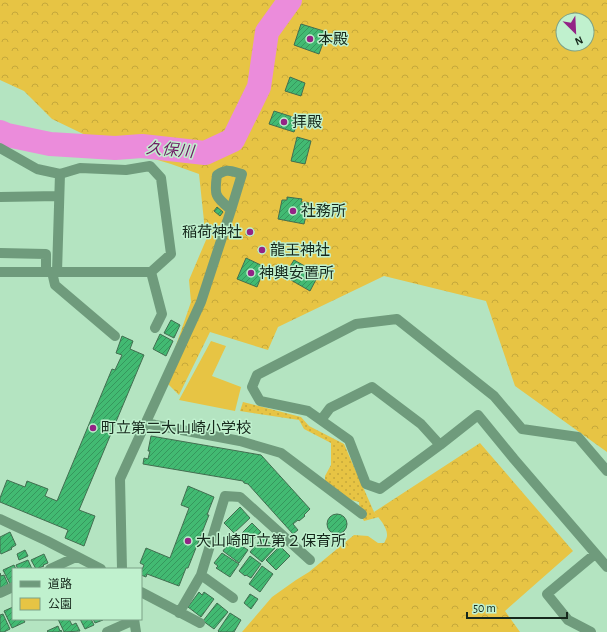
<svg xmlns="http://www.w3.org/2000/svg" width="607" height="632" viewBox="0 0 607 632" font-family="'Alegreya Sans','Noto Sans JP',sans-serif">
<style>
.grass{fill:url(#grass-dots)}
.forest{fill:url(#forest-crowns);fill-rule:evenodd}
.green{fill:#e7c444}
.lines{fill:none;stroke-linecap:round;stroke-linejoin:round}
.river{stroke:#eb8cdb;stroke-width:24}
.building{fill:url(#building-hatch);stroke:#426e50}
.minor{stroke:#6f9b7c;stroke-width:10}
.poi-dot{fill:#932486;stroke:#c0f1ce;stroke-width:1.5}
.labels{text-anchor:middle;stroke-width:3;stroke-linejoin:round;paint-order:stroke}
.poi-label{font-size:15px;fill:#16281c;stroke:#c0f1ce;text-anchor:start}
.water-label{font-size:16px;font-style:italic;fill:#6e1a64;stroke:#c0f1ce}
</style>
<defs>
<pattern id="grass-dots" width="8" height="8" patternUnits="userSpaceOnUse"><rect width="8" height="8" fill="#e7c444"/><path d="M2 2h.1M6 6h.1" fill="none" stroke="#c5a83b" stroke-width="1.8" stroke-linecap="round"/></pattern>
<pattern id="forest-crowns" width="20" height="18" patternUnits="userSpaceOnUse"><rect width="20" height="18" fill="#e7c444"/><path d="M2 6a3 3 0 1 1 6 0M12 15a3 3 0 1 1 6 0" fill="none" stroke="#c5a83b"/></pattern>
<pattern id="building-hatch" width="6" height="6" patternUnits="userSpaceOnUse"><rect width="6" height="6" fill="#42ba72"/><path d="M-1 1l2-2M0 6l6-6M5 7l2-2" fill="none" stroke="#36975d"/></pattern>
</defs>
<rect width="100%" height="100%" fill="#b4e4c1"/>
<path class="grass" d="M243,402L301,417L309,426L344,444L374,512L379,517L364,521L360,514L359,502L348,499L325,482V476L331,465V443L304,429L299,420L240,411Z"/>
<path class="forest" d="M0,0H607V452L515,386L486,301L384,276L278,327L268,350L210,332L179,395L164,380L191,302L189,280L206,240L199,174L171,164L104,144L52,119L24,91L0,80ZM563,20H587V44H563Z
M480,443L573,551L505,611L520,632H242L272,597L296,580L309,572L354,535L368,536L378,543H384C385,542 387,537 387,536C388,528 379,518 374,512Z"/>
<path class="green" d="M211,341L226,346L212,376L241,387L235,411L179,400Z"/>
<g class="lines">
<path class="river" d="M0,132L7,135L50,144L115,148L142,146L205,153L233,140L259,87L267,32L290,0"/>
</g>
<path class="building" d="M301,24L327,32L319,54L294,45Z
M290,77L305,83L301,96L285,91Z
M274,111L299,119L294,132L269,124Z
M297,137L311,141L305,164L291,161Z
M287,197L302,199L301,202L309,203L304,224L278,219L282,200H287Z
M217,207L223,212L220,216L214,211Z
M247,229L254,230L252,236L246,235Z
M260,246L266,248L263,254L258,252Z
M246,258L265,267L257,287L237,279Z
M294,260L319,274L310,291L284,276Z
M171,320L180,325L174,338L164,333Z
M160,334L173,341L166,356L153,349Z
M122,336L133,341L130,349L144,355L79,510L95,516L84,546L65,538L68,530L0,502V498L7,480L25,487L27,481L48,489L45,496L57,501L112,369L115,370L122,355L116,353Z
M151,436L261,455L310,509L304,515L305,516L299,521L298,520L293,524L298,530L293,534L248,484L244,483L243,481L143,464L144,458L148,459L150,451H148Z
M188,486L214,497L207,515H209L188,568H186L179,586L147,574L146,577L141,575V572L144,565L140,563L146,548L170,558L189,508L181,505Z
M240,507L250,518L234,533L224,523Z
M327 524a10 10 0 1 1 20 0a10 10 0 1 1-20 0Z
M252,523L261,532L248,545L239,536Z
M10,532L16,545L11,548L12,549L1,554L0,552V537Z
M263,537L275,548L262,562L250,552Z
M231,539L248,550L239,563L223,551Z
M280,546L290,556L276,570L266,560Z
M25,550L28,556L19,560L17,554Z
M222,553L239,564L230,577L216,568L218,566L214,563Z
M44,554L48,563L43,565L44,566L36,569L31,560Z
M250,556L261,564L251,578L246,575L245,576L239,571Z
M28,560L32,569H18L16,565Z
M14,565L16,569H13V583L10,584L3,570Z
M262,566L273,574L260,592L249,584Z
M0,573L1,576L4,575L8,584L0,589Z
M199,592L202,595L204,592L214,599L201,617L188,607Z
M250,594L258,599L251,609L244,603Z
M217,603L228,612L214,629L203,621Z
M13,607V619H23L25,622L12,628L4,611Z
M230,613L241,620L234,632H219L218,631Z
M3,614L10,629L4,632H0V615Z
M58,619H69L72,625L76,623L80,631L64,632Z
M80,619H91L94,625L85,629Z
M93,619H103V620L95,623Z
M58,626L60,631L61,630L62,632H48L47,631Z"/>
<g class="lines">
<path class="minor" d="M0,148L37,169L60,174L80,168L126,170L150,166L161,178L171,254L151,272H0
M0,197L59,196
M0,253L46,254V272
M52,272L55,285L115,336
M57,272L60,174
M151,272L162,314L155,328
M321,420L330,408L372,387L421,424L440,445
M146,423L155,425L240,441L281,453L362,514
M607,471L578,437L522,429L494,396L397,319L356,324L257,375L252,387L260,401L308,411L349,440L366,484L380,489L440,445L478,415L514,459L607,567
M0,519L47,541L101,569
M50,569L76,557
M122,569L120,479L201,302L231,210L242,174C231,171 227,168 217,175C214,196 215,196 231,210
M201,575L233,598
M141,592L200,623
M0,593L13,587
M179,613L201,575L225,496L240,497L310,560
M134,619L136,632
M107,632L134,620
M591,632L568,620L547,594L595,554"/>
</g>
<g class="poi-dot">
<circle cx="310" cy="39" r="4"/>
<circle cx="284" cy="122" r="4"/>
<circle cx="293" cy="211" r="4"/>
<circle cx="250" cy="232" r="4"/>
<circle cx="262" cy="250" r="4"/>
<circle cx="251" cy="273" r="4"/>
<circle cx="93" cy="428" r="4"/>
<circle cx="188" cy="541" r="4"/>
</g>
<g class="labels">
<g class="poi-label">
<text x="318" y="44">本殿</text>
<text x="292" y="127">拝殿</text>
<text x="301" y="216">社務所</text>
<text x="242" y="237" text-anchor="end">稲荷神社</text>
<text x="270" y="255">龍王神社</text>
<text x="259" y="278">神輿安置所</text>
<text x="101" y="433">町立第二大山崎小学校</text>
<text x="196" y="546">大山崎町立第２保育所</text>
</g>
<g class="water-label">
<text transform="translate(170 149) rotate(5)" y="6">久保川</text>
</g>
</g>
<rect x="12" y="568" width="130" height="52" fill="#c0f1ce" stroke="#7ca187"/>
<rect x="20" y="581" width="20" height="6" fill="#6f9b7c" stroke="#7ca187"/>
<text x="48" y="588" font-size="12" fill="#16281c">道路</text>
<rect x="20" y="598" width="20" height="12" fill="#e7c444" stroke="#7ca187"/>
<text x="48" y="608" font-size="12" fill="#16281c">公園</text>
<g transform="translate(575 32) rotate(156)"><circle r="19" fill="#c0f1ce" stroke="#7ca187"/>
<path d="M0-3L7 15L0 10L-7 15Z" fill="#932486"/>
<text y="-6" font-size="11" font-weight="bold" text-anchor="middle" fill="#16281c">N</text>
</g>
<path d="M467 612v6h100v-6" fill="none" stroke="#16281c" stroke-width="2"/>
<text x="473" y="612" font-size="12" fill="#16281c" stroke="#c0f1ce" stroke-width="3" paint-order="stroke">50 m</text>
</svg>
